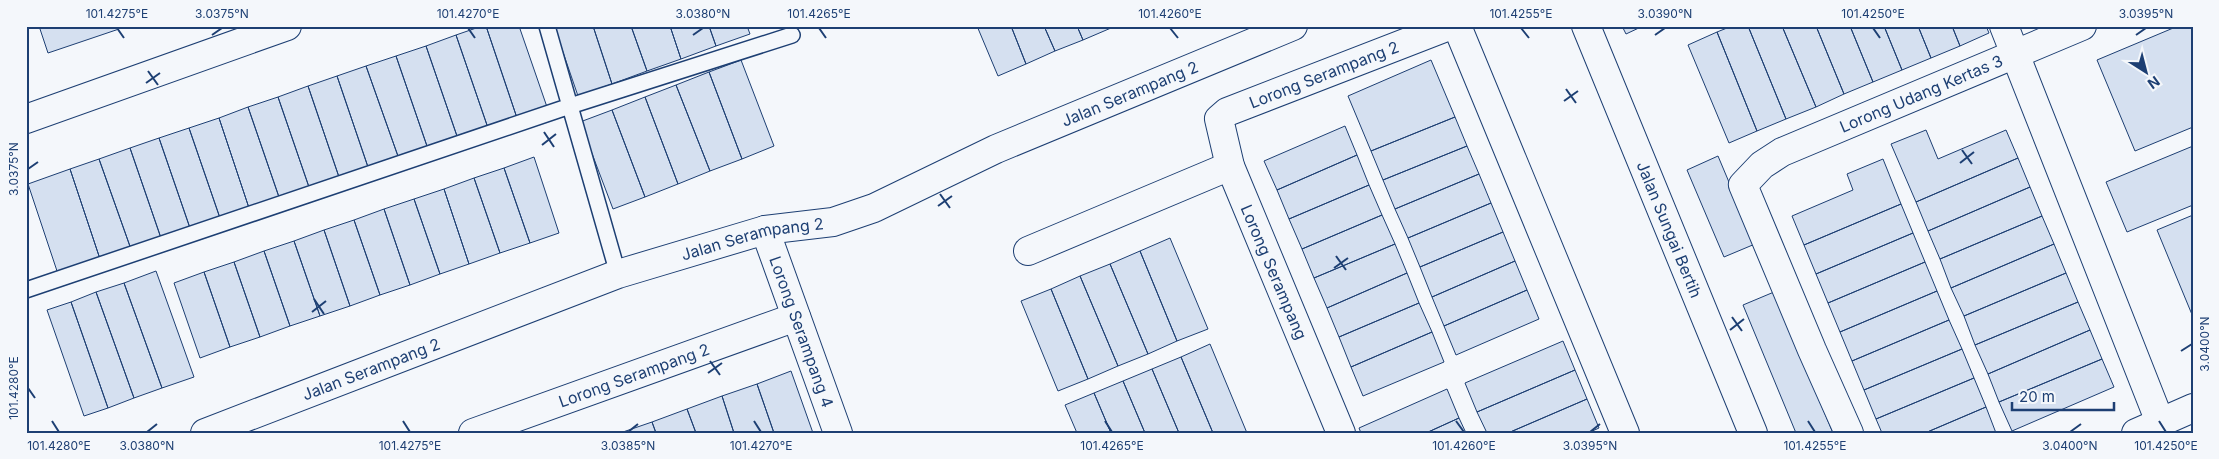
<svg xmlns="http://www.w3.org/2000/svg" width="2219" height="459" viewBox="0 0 2219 459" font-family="Inter,sans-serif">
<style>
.building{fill:#d5e0f0;stroke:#1d3f73}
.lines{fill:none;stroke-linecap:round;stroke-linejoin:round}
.lane-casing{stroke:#1d3f73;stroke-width:18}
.street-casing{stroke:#1d3f73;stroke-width:30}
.primary-casing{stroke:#1d3f73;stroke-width:30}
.lane{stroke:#f4f7fb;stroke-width:15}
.street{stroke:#f4f7fb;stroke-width:28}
.primary{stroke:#f4f7fb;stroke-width:28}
.ticks{fill:none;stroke:#1d3f73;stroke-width:2}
.labels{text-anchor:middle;stroke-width:4;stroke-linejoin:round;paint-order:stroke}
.street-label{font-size:16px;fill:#1d3f73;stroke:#f4f7fb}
.neatline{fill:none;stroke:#1d3f73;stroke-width:2}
.ticks-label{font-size:12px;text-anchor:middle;fill:#1d3f73}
</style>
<rect width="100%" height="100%" fill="#f4f7fb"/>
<path class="building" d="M39,26H118L119,29L48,53Z
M482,26H486L517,118L488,128L456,35Z
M486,26H519L547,107L517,118Z
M554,26H593L612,84L578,96Z
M593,26H631L647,71L612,84Z
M631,26H670L681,59L647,71Z
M670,26H709L716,46L681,59Z
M709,26H747L750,34L716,46Z
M977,26H1011L1026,64L998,76Z
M1011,26H1044L1055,51L1026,64Z
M1044,26H1077L1083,40L1055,51Z
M1077,26H1111V28L1083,40Z
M1622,26H1643L1626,34Z
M1732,26H1748L1786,119L1757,131L1717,32Z
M1748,26H1782L1816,107L1786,119Z
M1782,26H1816L1844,94L1816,107Z
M1816,26H1850L1873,82L1844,94Z
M1850,26H1884L1902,70L1873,82Z
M1884,26H1918L1931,58L1902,70Z
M1918,26H1952L1960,46L1931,58Z
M1952,26H1986L1989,33L1960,46Z
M2178,26H2193V127L2135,151L2097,60Z
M1717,32L1757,131L1729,143L1688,45Z
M456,35L488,128L458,139L426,46Z
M426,46L458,139L428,149L396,56Z
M396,56L428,149L399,159L366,66Z
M741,60L774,146L742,159L709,72Z
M1431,60L1455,117L1371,151L1348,96Z
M366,66L399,159L369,170L337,76Z
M709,72L742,159L710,171L676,85Z
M337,76L369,170L340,180L308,86Z
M676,85L710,171L678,184L645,97Z
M308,86L340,180L310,190L278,97Z
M278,97L310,190L280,200L248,107Z
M645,97L678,184L645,197L612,110Z
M248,107L280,200L250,211L219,118Z
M612,110L645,197L613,209L580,122Z
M1455,117L1467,146L1383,180L1371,151Z
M219,118L250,211L221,221L189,128Z
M1345,126L1357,155L1277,190L1264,161Z
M189,128L221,221L191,231L159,138Z
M1926,130L1938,159L2006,130L2018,158L1916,202L1891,144Z
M159,138L191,231L162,241L130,148Z
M1467,146L1479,174L1395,209L1383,180Z
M2193,146V205L2127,232L2106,182Z
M130,148L162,241L132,252L99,159Z
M1357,155L1369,185L1289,219L1277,190Z
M1718,156L1755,244L1724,257L1687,170Z
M534,157L559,233L530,243L504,168Z
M2018,158L2030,187L1928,231L1916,202Z
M99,159L132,252L101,262L70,169Z
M1883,159L1901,204L1804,245L1792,216L1853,190L1847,174Z
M504,168L530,243L500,253L474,178Z
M70,169L101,262L59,277L28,184Z
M1479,174L1491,203L1408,238L1395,209Z
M474,178L500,253L469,264L444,189Z
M1369,185L1382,215L1302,249L1289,219Z
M2030,187L2042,216L1940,259L1928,231Z
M444,189L469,264L440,274L414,199Z
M414,199L440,274L410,285L384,209Z
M1491,203L1503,232L1420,267L1408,238Z
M1901,204L1913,233L1816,274L1804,245Z
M384,209L410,285L380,295L354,220Z
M1382,215L1395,244L1314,278L1302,249Z
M2193,215V317L2157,230Z
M2042,216L2054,244L1951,288L1940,259Z
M354,220L380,295L350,306L324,230Z
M324,230L350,306L320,316L294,241Z
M1503,232L1515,261L1432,297L1420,267Z
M1913,233L1925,262L1828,303L1816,274Z
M1170,238L1208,329L1177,341L1140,251Z
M294,241L320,316L290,326L264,251Z
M1395,244L1407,273L1327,308L1314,278Z
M2054,244L2066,273L1964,316L1951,288Z
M264,251L290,326L260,337L234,262Z
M1140,251L1177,341L1148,354L1110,264Z
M1515,261L1527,290L1444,326L1432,297Z
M234,262L260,337L230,347L204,272Z
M1925,262L1937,291L1840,332L1828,303Z
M1110,264L1148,354L1118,366L1080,276Z
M156,271L194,377L162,388L124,283Z
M204,272L230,347L200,358L174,283Z
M1407,273L1419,303L1339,337L1327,308Z
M2066,273L2078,302L1975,345L1964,316Z
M1080,276L1118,366L1088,379L1051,289Z
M124,283L162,388L134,398L96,292Z
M1051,289L1088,379L1058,391L1021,301Z
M1527,290L1539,319L1456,355L1444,326Z
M1937,291L1949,320L1852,361L1840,332Z
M96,292L134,398L108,408L71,302Z
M1774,292L1833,433H1796L1743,305Z
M71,302L108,408L84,416L47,310Z
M2078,302L2090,330L1988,374L1975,345Z
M1419,303L1432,332L1351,367L1339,337Z
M1949,320L1962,349L1864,390L1852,361Z
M2090,330L2102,359L1999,402L1988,374Z
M1432,332L1444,362L1363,396L1351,367Z
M1563,341L1575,370L1477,412L1465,383Z
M1210,344L1247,433H1213L1181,357Z
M1962,349L1974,378L1876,419L1864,390Z
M1181,357L1213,433H1179L1152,369Z
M2102,359L2114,387L2012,431L1999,402Z
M1152,369L1179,433H1145L1123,381Z
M1575,370L1587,399L1508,433H1487L1477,412Z
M791,371L813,433H774L757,384Z
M1974,378L1986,407L1925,433H1882L1876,419Z
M1123,381L1145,433H1111L1094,393Z
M757,384L774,433H734L722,396Z
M1447,389L1459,418L1426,433H1361L1359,428Z
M1094,393L1111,433H1077L1065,405Z
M722,396L734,433H696L687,409Z
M1587,399L1599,428L1588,433H1508Z
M1986,407L1996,433H1925Z
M687,409L696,433H656L652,422Z
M1459,418L1466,433H1426Z
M652,422L656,433H620Z"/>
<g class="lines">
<g class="lane-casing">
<path id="lane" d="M547,26L618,274
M26,290L570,106L792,35"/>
</g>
<g class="street-casing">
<g id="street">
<path d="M1457,26L1625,433"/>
<path d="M2004,26L2160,422"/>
<path d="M26,119L287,26"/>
<path id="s1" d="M765,230L838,433"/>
<path d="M1028,251L1230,166"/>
<path id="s2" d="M205,433L618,274L765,230L833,222L874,208L996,149L1293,26"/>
<path id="s3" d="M473,433L796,317"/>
<path id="s4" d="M1341,433L1230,166L1219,119L1227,112L1449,26"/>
<path id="s5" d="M1849,433L1812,350L1743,185L1762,165L1782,152L2082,26"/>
<path d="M2136,433L2193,408"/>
</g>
</g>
<g class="primary-casing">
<g id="primary">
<path id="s6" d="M1586,26L1753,433"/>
</g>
</g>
<use href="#lane" class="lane"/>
<use href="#street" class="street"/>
<use href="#primary" class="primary"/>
</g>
<path class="ticks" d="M117,28L124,38M468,28L475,38M819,28L826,38M1170,28L1178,38M1521,28L1529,38M1873,28L1880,38M212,35L222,28M693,35L703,28M1655,35L1665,28M2136,35L2146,28M148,71L158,85M146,83L160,73M1566,89L1576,103M1564,101L1578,91M544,132L554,147M542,145L556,134M1962,150L1972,164M1960,163L1974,152M28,169L38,162M940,194L950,208M938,206L952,196M1336,256L1346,270M1334,268L1348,258M314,299L324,314M312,312L326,301M1732,317L1742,331M1730,330L1744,319M2181,351L2192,344M710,361L720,375M708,373L722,363M28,388L35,398M52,421L59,432M403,421L410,432M754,421L761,432M1105,421L1112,432M1456,421L1464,432M1808,421L1815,432M2159,421L2166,432M147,432L157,424M628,432L638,424M1590,432L1600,424M2070,432L2081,424"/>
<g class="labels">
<g class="street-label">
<text dy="6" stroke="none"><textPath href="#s4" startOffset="452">Lorong Serampang 2</textPath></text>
<text dy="6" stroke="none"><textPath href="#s2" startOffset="988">Jalan Serampang 2</textPath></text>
<text dy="6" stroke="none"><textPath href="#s5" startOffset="472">Lorong Udang Kertas 3</textPath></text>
<text dy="6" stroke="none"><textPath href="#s6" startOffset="220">Jalan Sungai Bertih</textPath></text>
<text dy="6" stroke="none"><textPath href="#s2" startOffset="582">Jalan Serampang 2</textPath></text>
<text transform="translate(1274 272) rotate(67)" y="6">Lorong Serampang</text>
<text dy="6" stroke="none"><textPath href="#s1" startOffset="108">Lorong Serampang 4</textPath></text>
<text dy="6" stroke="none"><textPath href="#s2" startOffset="178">Jalan Serampang 2</textPath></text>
<text dy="6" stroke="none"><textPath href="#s3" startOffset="171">Lorong Serampang 2</textPath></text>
</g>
</g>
<rect width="2219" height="459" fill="none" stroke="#f4f7fb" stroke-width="55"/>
<g transform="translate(2146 72) rotate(144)" stroke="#f4f7fb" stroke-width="4" paint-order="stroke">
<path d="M0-4L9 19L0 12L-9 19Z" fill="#1d3f73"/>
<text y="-8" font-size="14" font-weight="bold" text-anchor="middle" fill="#1d3f73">N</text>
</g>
<path d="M2012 402v8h102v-8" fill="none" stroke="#1d3f73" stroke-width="2.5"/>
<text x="2019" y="402" font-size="15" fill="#1d3f73" stroke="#f4f7fb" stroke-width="4" paint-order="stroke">20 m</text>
<rect x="28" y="28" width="2164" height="404" class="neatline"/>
<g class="ticks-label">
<text x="117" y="18">101.4275°E</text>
<text x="222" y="18">3.0375°N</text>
<text x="468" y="18">101.4270°E</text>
<text x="703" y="18">3.0380°N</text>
<text x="819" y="18">101.4265°E</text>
<text x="1170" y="18">101.4260°E</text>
<text x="1521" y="18">101.4255°E</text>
<text x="1665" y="18">3.0390°N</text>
<text x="1873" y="18">101.4250°E</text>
<text x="2146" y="18">3.0395°N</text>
<text transform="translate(14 169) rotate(-90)" y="4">3.0375°N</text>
<text transform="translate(2205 344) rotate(-90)" y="4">3.0400°N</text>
<text transform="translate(14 388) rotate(-90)" y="4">101.4280°E</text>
<text x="59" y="450">101.4280°E</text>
<text x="147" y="450">3.0380°N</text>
<text x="410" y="450">101.4275°E</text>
<text x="628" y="450">3.0385°N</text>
<text x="761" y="450">101.4270°E</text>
<text x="1112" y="450">101.4265°E</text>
<text x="1464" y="450">101.4260°E</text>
<text x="1590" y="450">3.0395°N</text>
<text x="1815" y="450">101.4255°E</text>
<text x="2070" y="450">3.0400°N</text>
<text x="2166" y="450">101.4250°E</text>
</g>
</svg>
